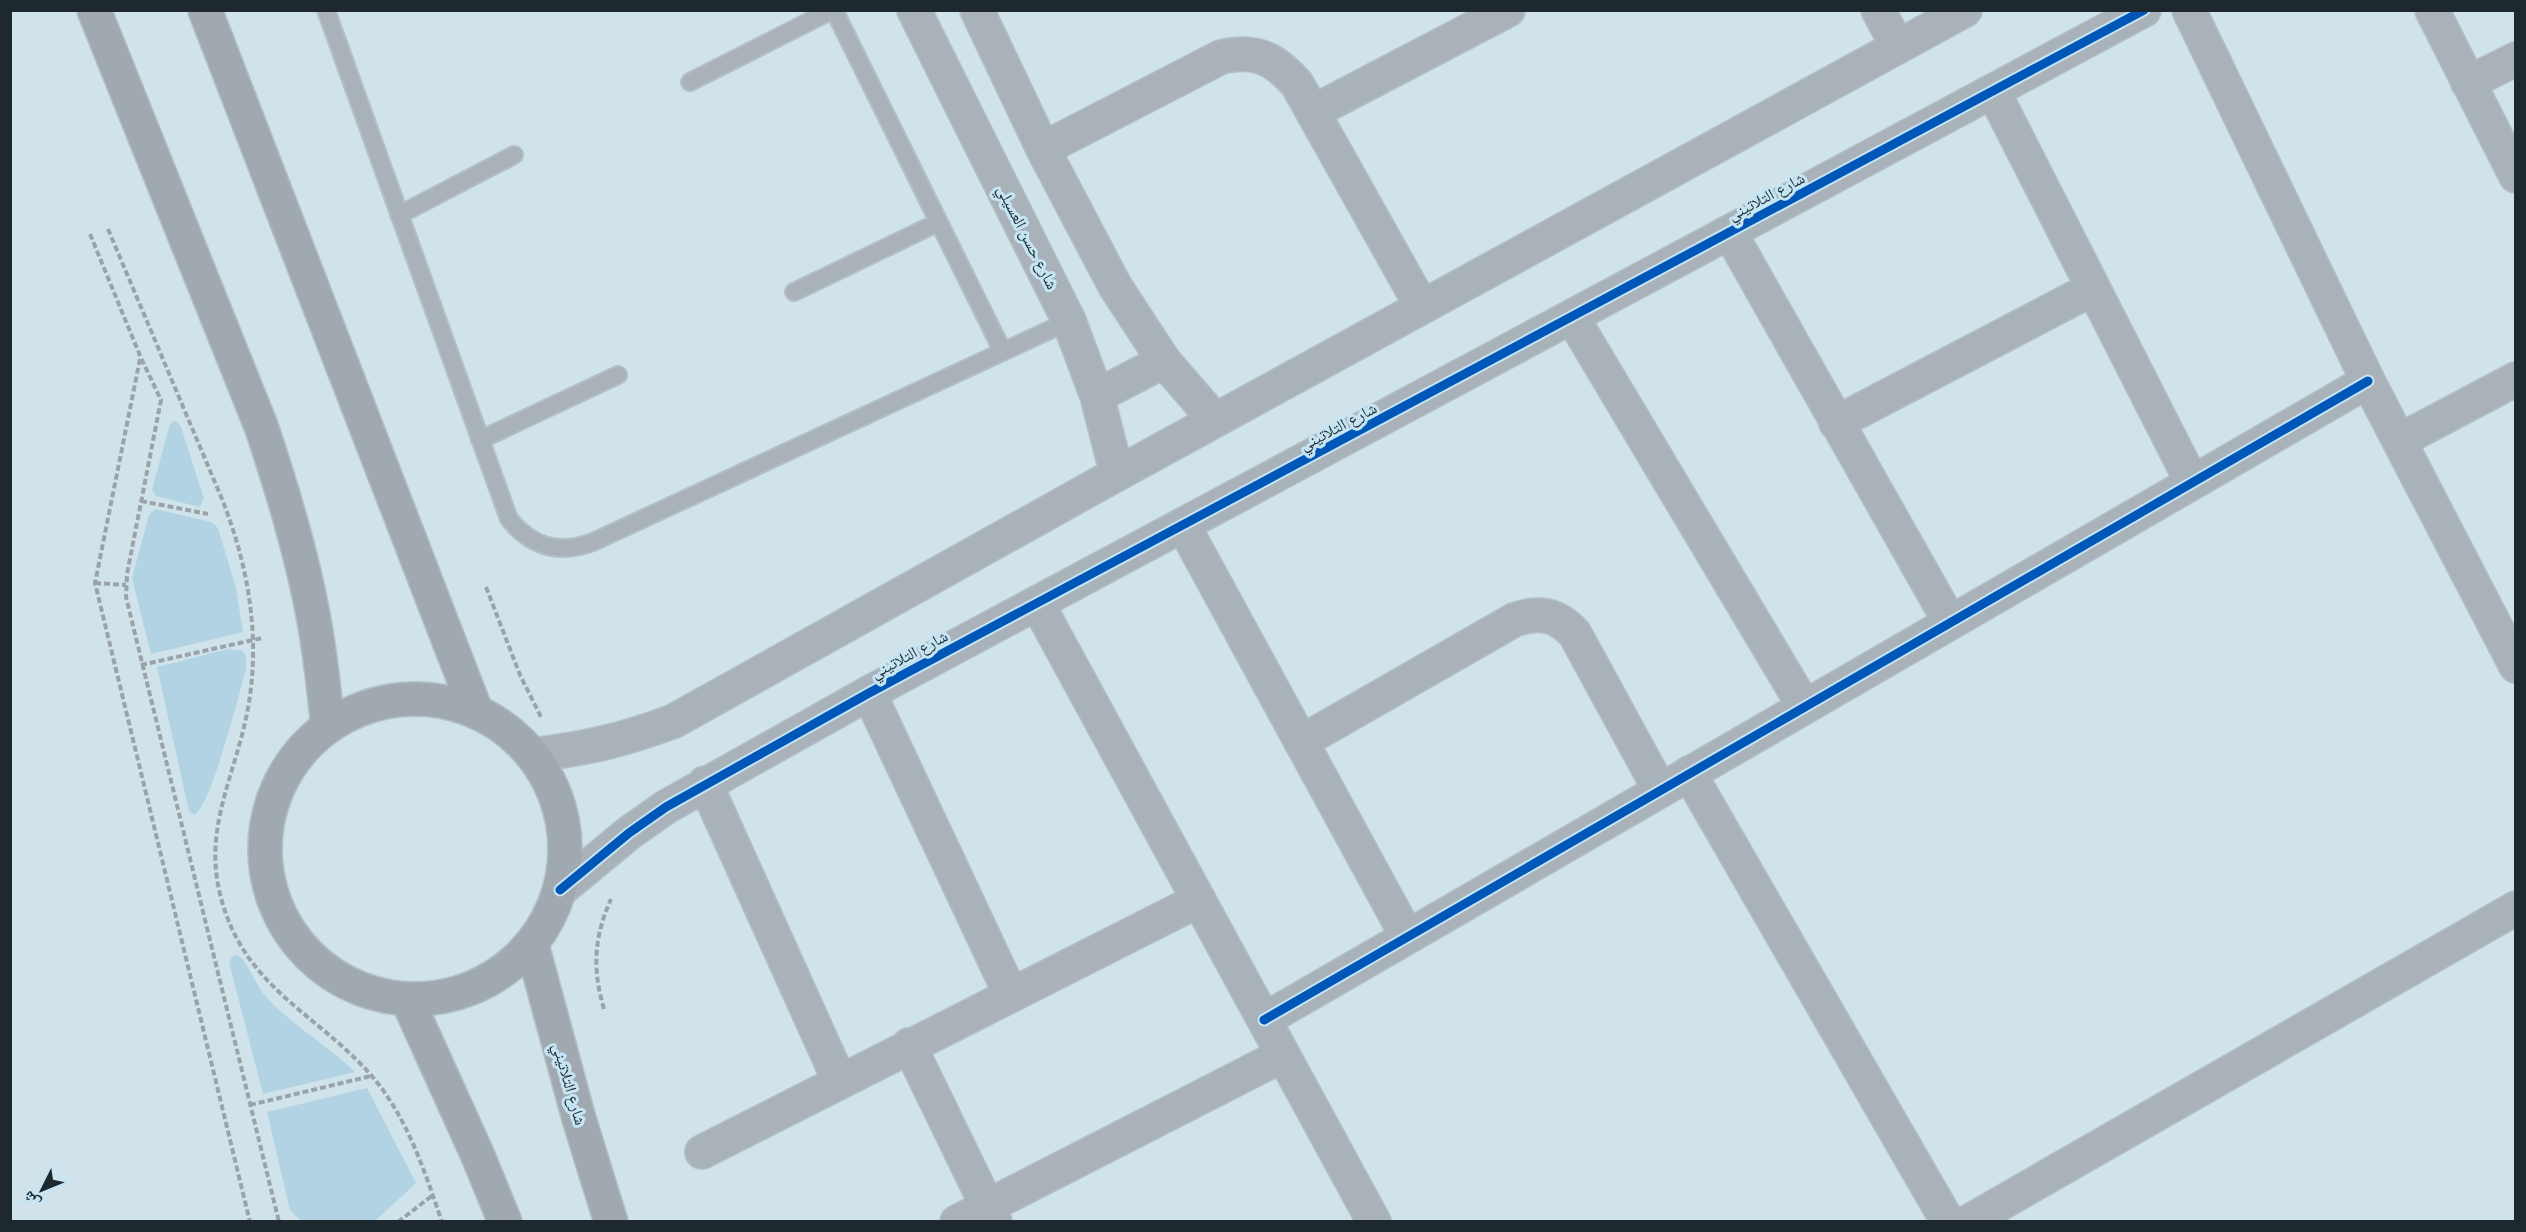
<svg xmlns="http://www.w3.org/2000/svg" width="2526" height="1232" viewBox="0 0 2526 1232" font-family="'PT Sans','Noto Naskh Arabic',sans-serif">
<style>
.green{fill:#b2d3e3}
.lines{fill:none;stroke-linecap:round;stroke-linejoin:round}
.service-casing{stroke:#b2c0c6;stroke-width:20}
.minor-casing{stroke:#b2c0c6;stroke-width:36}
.secondary-casing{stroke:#b2c0c6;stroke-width:36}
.path{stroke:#9aa3a9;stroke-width:4;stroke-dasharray:6 3;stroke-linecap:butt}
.service{stroke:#a9b1b9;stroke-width:16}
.minor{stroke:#a9b1b9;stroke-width:33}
.secondary{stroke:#a0a8b0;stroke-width:33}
.cycleway-casing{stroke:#c5e5f5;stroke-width:13}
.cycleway{stroke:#0057b8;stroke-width:9}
.labels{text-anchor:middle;stroke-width:6;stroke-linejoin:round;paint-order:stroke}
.street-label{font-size:16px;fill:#1d292f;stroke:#c5e5f5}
</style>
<rect width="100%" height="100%" fill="#d0e2ea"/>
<path class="green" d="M173,421H176L181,427L204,499L200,507L156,496L152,490L169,427Z
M155,509L211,522L218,528L236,588L243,632L151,654L132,578L149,515Z
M228,649L243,651L246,657V669C240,691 210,809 194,815L189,811L157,667Z
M238,955C250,965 255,985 266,997C293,1026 327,1045 355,1072L263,1094L229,962L233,956Z
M367,1088L416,1183L375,1221H301L290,1210L267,1112Z"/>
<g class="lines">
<g class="service-casing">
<path id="service" d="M326,10L509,519C532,547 559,555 593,542L1069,321
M834,10L1003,352
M690,82L832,10
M399,215L514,155
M794,292L939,222
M480,440L618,375"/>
</g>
<g class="minor-casing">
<path id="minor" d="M914,10L1069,321L1097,396L1117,474
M977,10L1043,149L1115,286L1164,361L1215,420
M1878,10L1898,47
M2189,10L2368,381L2516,666
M2432,10L2516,176
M2468,83L2516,59
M1993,91L2192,482
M1313,112L1508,10
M1043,149L1221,57C1255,49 1274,58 1297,84L1422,307
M1730,233L1950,622
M1572,317L1804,706
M1097,396L1164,361
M1836,423L2092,289
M2399,441L2516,379
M1183,525L1407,936
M1037,603L1374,1222
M869,693L1011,995
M1301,742L1514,620C1539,611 1557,614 1575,634L1660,790
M532,755C585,749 624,740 674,721L1117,474L1965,10
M1689,773L1948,1222
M705,783L840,1082
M560,890L629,833L666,807L869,693L2144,10
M1264,1020L2368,381
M909,1045L995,1222
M702,1152L1199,900
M957,1222L1283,1055
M1968,1222L2516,908"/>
</g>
<g class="secondary-casing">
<path id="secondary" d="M94,10L261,426C283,491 303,557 315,626C321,659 324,693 328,726
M205,10L476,711
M265 849a150 150 0 1 1 300 0a150 150 0 1 1-300 0Z
M532,945L579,1119L611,1222
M407,999L478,1156L505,1222"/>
</g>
<path class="path" d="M108,229L222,499C248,565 261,636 248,708C236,775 202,828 221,898C245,988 315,1012 371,1075C408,1118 424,1170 442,1222
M90,234L141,358L161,400L127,574L126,597L279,1222
M140,359L95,583L250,1222
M141,501L208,514
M95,583L126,585
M486,587L520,675L541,717
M141,665L262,638
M604,1009C592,969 594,937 611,899
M250,1105L371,1076
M398,1222L433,1195"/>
<use href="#service" class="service"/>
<use href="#minor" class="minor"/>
<use href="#secondary" class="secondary"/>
<g class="cycleway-casing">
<path id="cycleway" d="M560,890L629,833L666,807L869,693L2144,10
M1264,1020L2368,381"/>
</g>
<use href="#cycleway" class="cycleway"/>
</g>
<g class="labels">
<g class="street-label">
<text transform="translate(1766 196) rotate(-28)" y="6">شارع التلاتيني</text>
<text transform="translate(1028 237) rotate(63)" y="6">شارع حسن العسيلي</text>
<text transform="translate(1338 426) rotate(-28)" y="6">شارع التلاتيني</text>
<text transform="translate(909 654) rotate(-28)" y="6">شارع التلاتيني</text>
<text transform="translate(570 1084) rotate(74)" y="6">شارع التلاتيني</text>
</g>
</g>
<rect width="2526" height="1232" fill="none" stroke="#1d292f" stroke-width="24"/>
<g transform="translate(42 1190) rotate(227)" stroke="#c5e5f5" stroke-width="4.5" paint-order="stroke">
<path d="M0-4.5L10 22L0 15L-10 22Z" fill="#1d292f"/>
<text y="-9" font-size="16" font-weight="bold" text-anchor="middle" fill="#1d292f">ش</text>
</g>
</svg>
